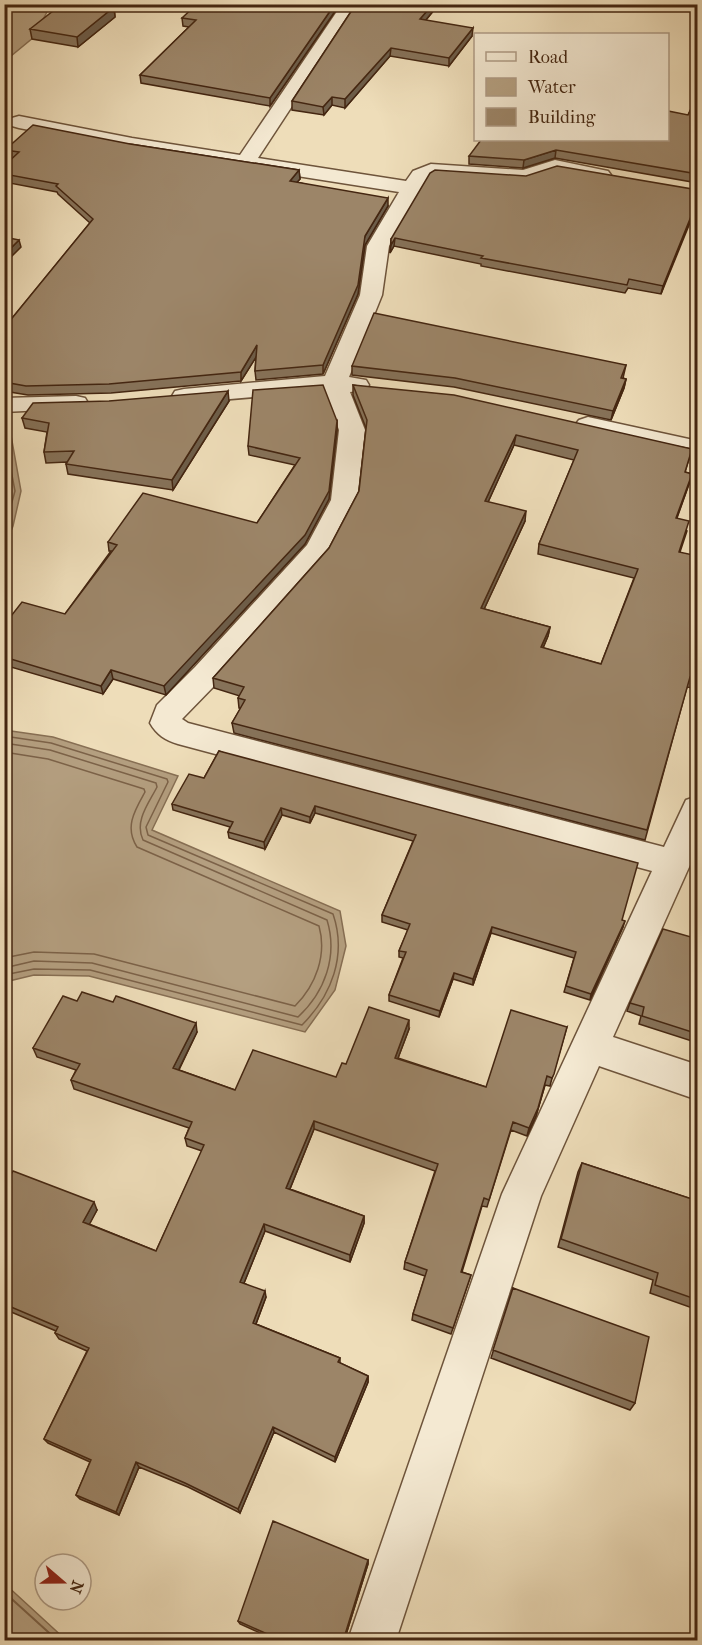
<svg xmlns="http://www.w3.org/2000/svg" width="702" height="1645" viewBox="0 0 702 1645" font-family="'IM FELL French Canon',serif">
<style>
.water{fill:#b49f80;stroke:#876f54;stroke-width:1.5}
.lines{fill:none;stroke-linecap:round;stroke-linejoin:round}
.shore-far1{stroke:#7c6248;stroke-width:1.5}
.shore{stroke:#7c6248;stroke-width:2}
.minor-casing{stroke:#6e543b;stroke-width:3}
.minor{fill:#f4e9d2;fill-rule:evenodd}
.wall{fill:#867259;stroke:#442611;stroke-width:1.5;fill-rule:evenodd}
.shaded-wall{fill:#6d5d49;stroke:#442611;stroke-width:1.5}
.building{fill:#9c8568;stroke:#442611;stroke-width:1.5;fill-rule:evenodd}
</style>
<rect width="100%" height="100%" fill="#eeddb9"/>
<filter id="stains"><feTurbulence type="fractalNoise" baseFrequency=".00333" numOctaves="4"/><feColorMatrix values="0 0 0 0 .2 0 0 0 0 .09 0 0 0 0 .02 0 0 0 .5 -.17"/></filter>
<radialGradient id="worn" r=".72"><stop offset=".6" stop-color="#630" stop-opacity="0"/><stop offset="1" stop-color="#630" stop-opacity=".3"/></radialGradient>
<path class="water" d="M50,6L34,37L5,61V9Z
M5,426L10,430L21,491L13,526L5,546Z
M4,730L53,737L178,776L152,830L340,911L346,946L335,990L305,1032L89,976L34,975L5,982Z
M5,1584L66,1640H5Z"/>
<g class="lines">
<path class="shore-far1" d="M4,434L15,491L4,531
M4,736L51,743L167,779L168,782L146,827L148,835L333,914C347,955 332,995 302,1025L90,970L34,969L4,975
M4,743L50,750L156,783L157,787C149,803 134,821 143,840L327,920C338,956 325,992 298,1017L92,963L34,961L4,968
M4,752L48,759L144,789L145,792C135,810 124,827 137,847L319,926C327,955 316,985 295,1006L94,954L34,952L4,958"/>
<path class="shore" d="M4,1592L57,1640"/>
<g class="minor-casing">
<path id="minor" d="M342,4H359L258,158L406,181L413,171L431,164L523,170L555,160L608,171L611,175L608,179L601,181L556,172L525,182L434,176L428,179L389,246L382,295L349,377L366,380L369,385L366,390L350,392L365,430L357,500L332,550L217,683L182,719L188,723L664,847L686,800L698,796V847L613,1037L698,1065V1100L599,1066L541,1196L396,1640H348L502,1194L652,871L178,744C165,740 157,735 150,723L157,705L195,667L307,545L331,500L339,430L325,391L184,403L175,401L172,396L175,391L184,389L325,376L360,295L367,246L399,192L132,150L19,128L12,126L9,122L12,118L19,116L132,138L240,155Z
M76,396L85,398L88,403L85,408L4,412V398Z
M588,417L698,441V457L579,430L575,425L579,420Z"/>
</g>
<use href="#minor" class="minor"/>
</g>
<path class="wall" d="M340,4L270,106L141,83L140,75L189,27L183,26L182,18Z
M356,4H439L426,20L472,36L449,66L390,56L345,108L332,105L324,115L292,110V101Z
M114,7L115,17L78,47L32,39L30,29Z
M698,94V183L555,158L523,168L469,164V156L688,115Z
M130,144L299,170L300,179L297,182L388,206L365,245L358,294L323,374L256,380L255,371L256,357L241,381L111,393L28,395L4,391V328L90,223L58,194L57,192L4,182V166L12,159L7,158L5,150Z
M698,190L661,294L628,288L625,293L481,266V264L394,246L390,253L391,239Z
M626,365L623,378L626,379L624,388L611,420L454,387L352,375V366Z
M353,385L692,449L685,472L692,474L689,484L677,518L687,531L680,552L698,674L693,688L687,687L645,840L234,733L232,723L241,708H239L238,698L240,696L214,688L213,678L329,548L359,491L366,428L353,395ZM514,445L574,460L539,544L538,554L634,578L601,664L543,648L548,636L550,627L484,609L525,521L488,502Z
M229,401L173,490L68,474L66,464L67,462L46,463L44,452L47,432L25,428L22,418Z
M337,421V430L329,499L305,544L166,695L113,679L103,694L4,665V625L65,614L111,551H109L108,542L257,523L295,465L249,455L248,446Z
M219,751L622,920L623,927L590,1000L564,992L574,958L491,933L473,985L453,979L439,1017L389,1001V995L403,958L399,957V951L408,930L382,922V915L413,841L315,813L310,823L282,815L265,849L229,838L228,832L230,827L173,810L172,804L204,778Z
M698,939V1043L639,1024L641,1016L627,1011L630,1003Z
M77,1001L197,1032L179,1070L235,1090L336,1077L346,1064L409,1029L398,1058L486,1087L567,1027L551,1082L550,1086L545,1085L536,1116L527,1136L511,1130L487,1207L482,1206L462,1272L471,1275L451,1334L412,1320L413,1314L425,1276L404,1269L405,1262L435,1171L314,1129L290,1189L364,1216V1223L350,1262L265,1231L244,1283L266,1297L256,1324L340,1358V1363L368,1376V1382L335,1462L274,1432L240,1513L188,1487L139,1467L119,1515L80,1499L76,1495L90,1462L48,1443L44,1439L87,1351L59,1339L55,1333L56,1331L4,1309V1186L97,1210L89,1224L156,1251L202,1151L187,1146L185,1138L189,1128L74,1089L71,1080L76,1070L37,1057L33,1048Z
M582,1163L698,1201V1310L650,1293L653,1280L558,1247L578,1172Z
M513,1288L635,1403L630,1410L491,1358Z
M368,1560V1564L344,1641H278L240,1624L238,1621Z"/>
<path class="shaded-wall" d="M335,4H340L270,106V98Z
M433,4H439L420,27V19Z
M114,7L115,17L78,47L77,37Z
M473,28L472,36L449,66V58Z
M391,48L390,56L345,108V99Z
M332,97V105L324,115L323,107Z
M556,150L555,158L523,168L524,160Z
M299,170L300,179L291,189L290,181Z
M388,198V206L365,245L358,294L323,374V365L365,236Z
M698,199V203L661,294L663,286Z
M395,238L394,246L390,253L391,245Z
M19,240L21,247L4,264V255Z
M257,345L258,354L241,381V372Z
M626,379L624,388L611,420L613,411Z
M228,391L229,401L173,490L172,480Z
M337,421V430L329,499L305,544L166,695L164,686Z
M516,435L514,445L484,511L485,501Z
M692,474L689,484L673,528L676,518Z
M526,511L525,521L480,618L481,608Z
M550,627L548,636L539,657L541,647Z
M111,670L113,679L103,694L101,686Z
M315,806V813L310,823V817Z
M281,808L282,815L265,849L264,842Z
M625,921L623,927L590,1000L591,994Z
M492,927L491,933L473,985V979Z
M454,973L453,979L439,1017L440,1011Z
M409,1020V1029L395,1066V1058Z
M196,1023L197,1032L175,1077L173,1068Z
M545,1085L536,1116L527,1136L529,1128Z
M314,1121V1129L287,1196L286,1188Z
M94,1202L97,1210L87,1229L83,1222Z
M364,1216V1223L350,1262V1255Z
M264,1224L265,1231L242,1288L240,1282Z
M265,1291L266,1297L254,1329L253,1323Z
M368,1376V1382L335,1462V1457Z
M273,1427L274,1432L240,1513L238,1509Z
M136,1462L139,1467L119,1515L116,1512Z
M368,1560V1564L344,1641H343Z"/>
<path class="building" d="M62,4H96L114,7L77,37L30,29Z
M197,4H335L270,98L140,75L196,20L182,18Z
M356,4H433L420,19L473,28L449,58L391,48L345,99L332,97L323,107L292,101Z
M698,94V174L556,150L524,160L469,156L481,140H668V111L688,115Z
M33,125L130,144L299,170L290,181L388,198L365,236L358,285L323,365L255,371L257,345L241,372L109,384L26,386L4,382V328L93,219L56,186L58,184L4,174V166L19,152L5,150Z
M557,166L698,190V199L663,286L629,279L627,285L481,258L483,256L395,238L391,245V239L430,173L435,170L526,176Z
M4,237L19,240L4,255Z
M374,313L626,365L621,378L626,379L613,411L455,378L352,366Z
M323,385L337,421L329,491L305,535L164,686L111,670L101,686L4,657V625L22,602L65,614L117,545L108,542L143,493L257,523L300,458L248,446L253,390Z
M353,385L454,395L692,449L685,472L692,474L676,518L689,521L679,552L698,556V674L696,678L690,677L647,830L232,723L245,700L238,698L244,687L213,678L329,548L359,491L367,420ZM516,435L578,450L539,544L638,569L601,664L541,647L550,627L481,608L526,511L485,501Z
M228,391L172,480L66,464L74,451L44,452L49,423L22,418L33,403L109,401Z
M219,751L638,863L622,920L625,921L591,994L566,986L576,952L492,927L473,979L454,973L440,1011L389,995L406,952L399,951L410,924L382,915L416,835L315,806L310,817L281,808L264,842L228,832L233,822L172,804L189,774L204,778Z
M663,929L698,939V1034L642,1016L644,1007L630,1003Z
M82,992L113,1002L116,996L196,1023L173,1068L235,1090L253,1050L336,1077L342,1063L346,1064L369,1007L409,1020L395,1058L486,1087L511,1010L567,1027L554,1074L552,1078L547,1076L538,1108L529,1128L513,1122L489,1200L484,1198L461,1272L471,1275L453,1328L413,1314L427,1270L405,1262L438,1164L314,1121L286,1188L364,1216L350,1255L264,1224L240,1282L265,1291L253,1323L340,1358L338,1362L368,1376L335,1457L273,1427L238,1509L185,1483L136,1462L116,1512L76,1495L91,1460L44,1439L89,1348L55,1333L58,1327L4,1304V1186L13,1171L94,1202L83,1222L156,1251L204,1145L185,1138L192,1122L71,1080L80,1064L33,1048L63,996L77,1001Z
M582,1163L698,1201V1300L655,1285L658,1273L561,1239Z
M513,1288L649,1337L635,1403L493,1350Z
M273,1521L368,1560L343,1641H283L238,1621Z"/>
<rect width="702" height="1645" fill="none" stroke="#eeddb9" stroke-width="24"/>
<rect x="6" y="6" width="690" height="1633" fill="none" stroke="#442611" stroke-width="3"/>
<rect x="12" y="12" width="678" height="1621" fill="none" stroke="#442611" stroke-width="1.5"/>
<rect x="474" y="33" width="195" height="108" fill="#f4e9d2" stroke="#ae9b85" stroke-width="1.5"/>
<rect x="486" y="52" width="30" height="9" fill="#f4e9d2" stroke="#ae9b85" stroke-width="1.5"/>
<text x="528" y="63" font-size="18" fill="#442611">Road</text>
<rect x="486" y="78" width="30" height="18" fill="#b49f80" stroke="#ae9b85" stroke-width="1.5"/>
<text x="528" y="93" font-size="18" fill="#442611">Water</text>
<rect x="486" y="108" width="30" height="18" fill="#9c8568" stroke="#ae9b85" stroke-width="1.5"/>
<text x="528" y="123" font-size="18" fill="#442611">Building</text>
<g transform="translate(63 1582) rotate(110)"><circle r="28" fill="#f4e9d2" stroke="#ae9b85" stroke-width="1.5"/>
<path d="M0-4.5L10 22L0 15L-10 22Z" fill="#8f2418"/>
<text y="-9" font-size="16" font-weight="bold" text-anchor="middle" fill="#442611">N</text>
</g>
<rect width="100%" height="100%" filter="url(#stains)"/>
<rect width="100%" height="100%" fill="url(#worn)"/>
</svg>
